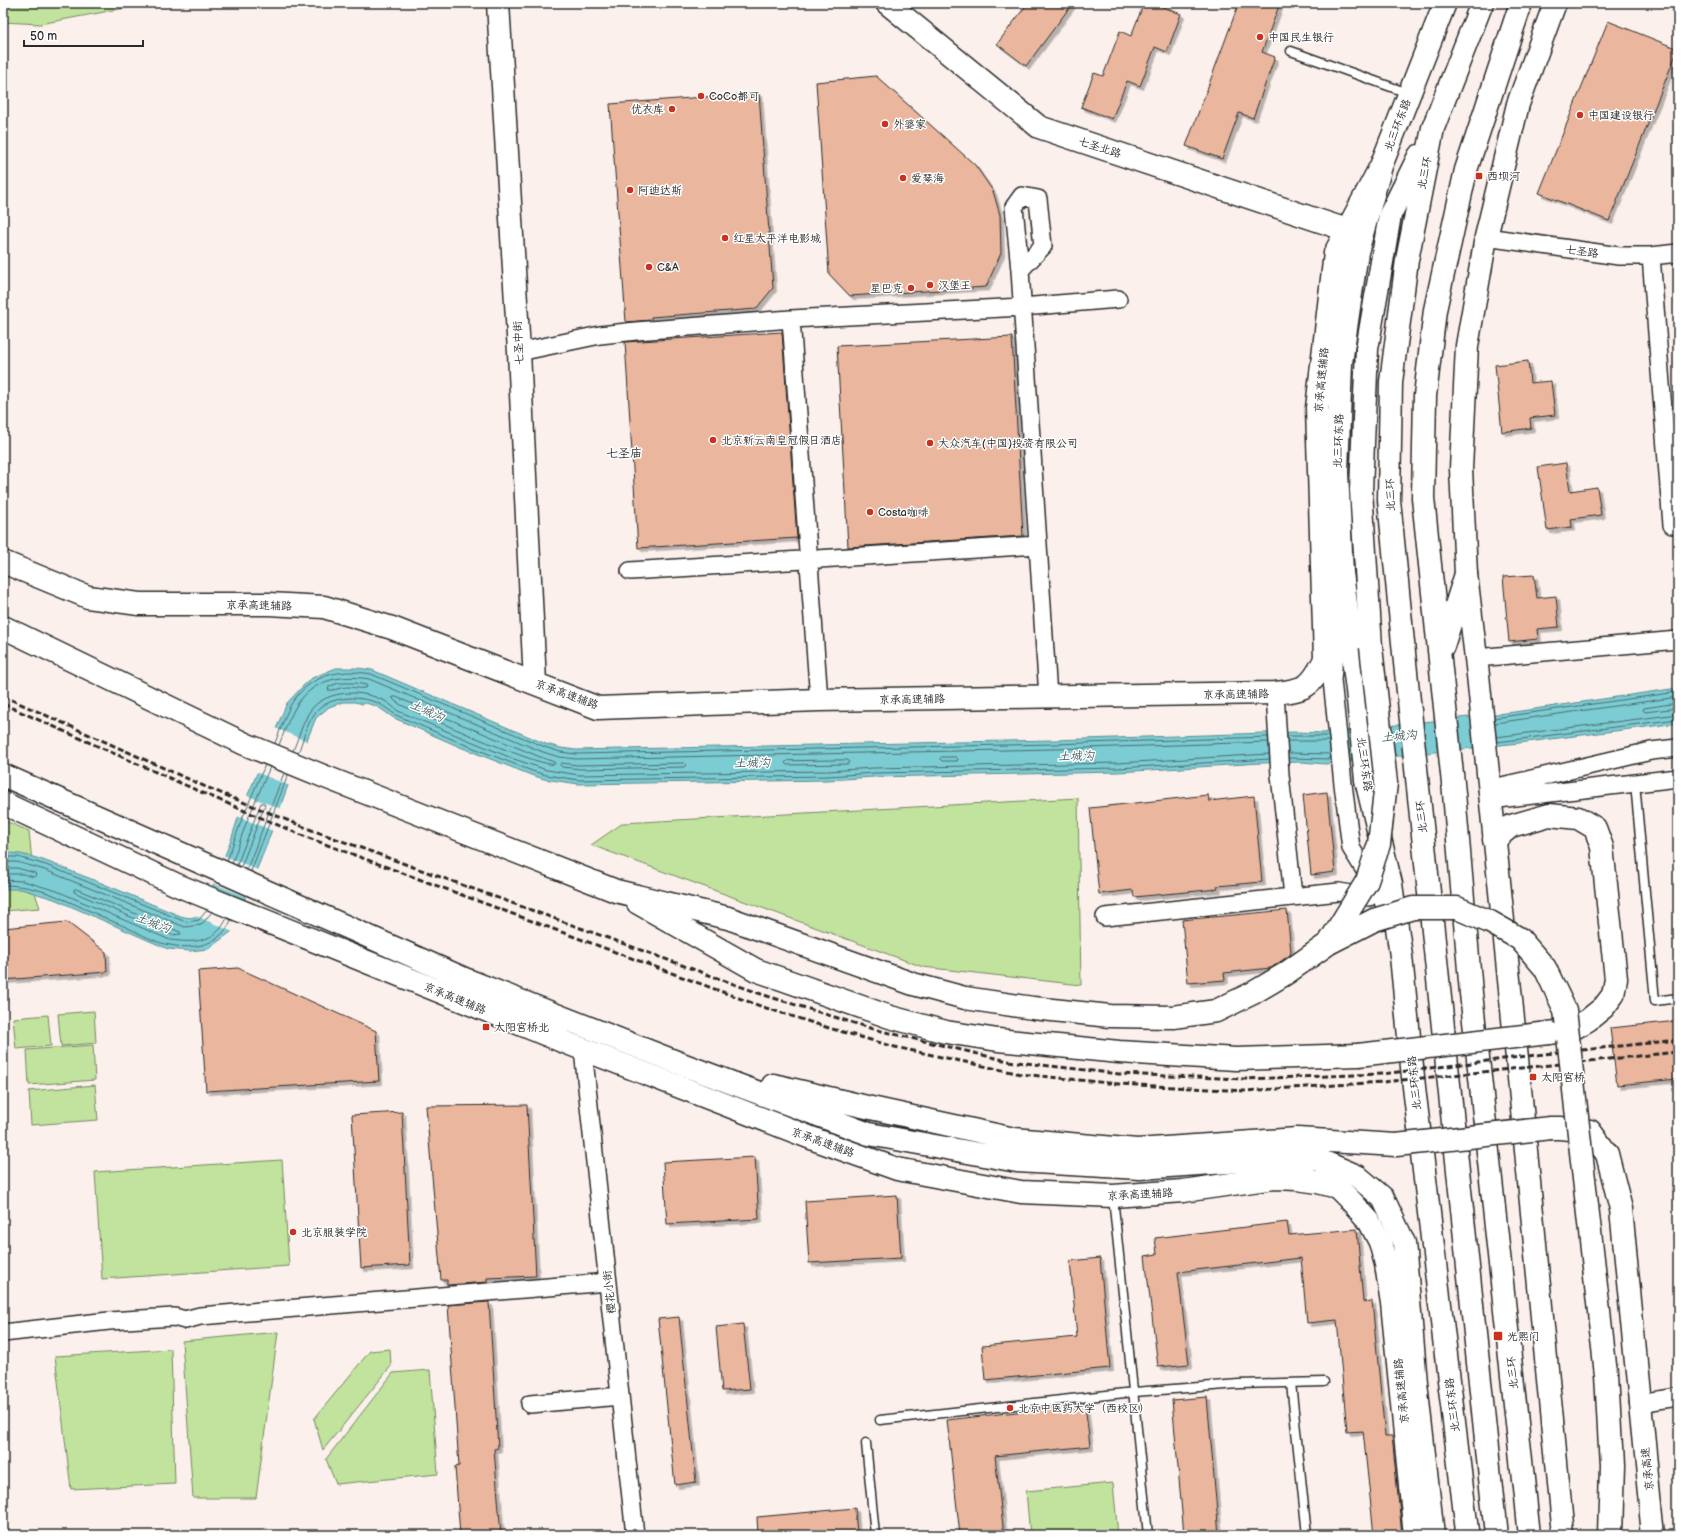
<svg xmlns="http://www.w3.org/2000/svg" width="1681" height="1538" viewBox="0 0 1681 1538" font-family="'Balsamiq Sans','LXGW WenKai TC',sans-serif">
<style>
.green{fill:#c1e39d;stroke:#768764}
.water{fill:#7bccd3;stroke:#5b8c90}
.pier{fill:#fbf0eb}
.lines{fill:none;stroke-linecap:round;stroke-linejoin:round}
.shore{stroke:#4b6b6e;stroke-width:1}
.building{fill:#eab69d;stroke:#2b2b2b;filter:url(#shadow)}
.lane-casing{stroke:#2b2b2b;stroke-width:11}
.street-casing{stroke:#2b2b2b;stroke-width:20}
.secondary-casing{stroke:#2b2b2b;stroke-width:25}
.highway-casing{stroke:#2b2b2b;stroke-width:25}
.lane{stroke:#fff;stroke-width:8}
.street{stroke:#fff;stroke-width:17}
.secondary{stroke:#fff;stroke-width:22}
.highway{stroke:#fff;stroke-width:22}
.rail{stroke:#2b2b2b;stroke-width:3;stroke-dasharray:6 3;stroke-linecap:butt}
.highway-bridge-casing{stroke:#2b2b2b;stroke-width:25;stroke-linecap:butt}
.highway-bridge{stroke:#fff;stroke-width:22}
.poi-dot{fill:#c8321e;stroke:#fff;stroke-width:1.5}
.labels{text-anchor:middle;stroke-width:3;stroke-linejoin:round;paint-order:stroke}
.poi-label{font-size:11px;fill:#2b2b2b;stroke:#fff;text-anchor:start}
.street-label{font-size:11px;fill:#2b2b2b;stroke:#fff}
.neighbourhood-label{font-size:12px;fill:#2b2b2b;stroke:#fff}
.water-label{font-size:12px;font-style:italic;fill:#435b5d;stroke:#fff}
</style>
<defs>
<filter id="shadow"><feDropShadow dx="3.5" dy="3.5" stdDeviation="0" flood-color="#0004"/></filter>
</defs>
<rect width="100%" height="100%" fill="#fbf0eb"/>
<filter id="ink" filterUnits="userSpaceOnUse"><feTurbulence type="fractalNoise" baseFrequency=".025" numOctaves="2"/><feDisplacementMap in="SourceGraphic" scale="8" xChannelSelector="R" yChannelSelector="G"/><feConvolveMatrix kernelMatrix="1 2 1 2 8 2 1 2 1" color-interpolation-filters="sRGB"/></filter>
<g filter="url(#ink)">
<path class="green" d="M3,3H152L40,24L3,22Z
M1078,798L1081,985L923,967L591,845L623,823Z
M3,820L29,831L35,893L40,908L3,911Z
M94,1011L96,1043L61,1046L58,1014Z
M48,1015L51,1046L16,1049L13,1018Z
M93,1045L95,1080L29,1085L27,1050Z
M95,1085L98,1120L31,1125L29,1091Z
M282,1160L289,1266L102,1279L95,1172Z
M278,1332L256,1498H193L182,1341Z
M171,1349L175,1484L71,1489L55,1356Z
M390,1349L391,1366L323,1450L314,1419L370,1351Z
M430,1370L438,1474L336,1484L326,1459L393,1373Z
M1113,1483L1118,1535H1030L1026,1491Z"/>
<path class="water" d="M336,668H358L372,670L546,744L561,748L576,750L1054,740L1296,732L1323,733L1514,712L1678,688V723L1519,743L1325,764L1302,762L1261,763L1118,772L874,777L828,780L579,784L544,779L531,775L460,747L394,718L378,707L366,703L363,704L355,702H343L329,707L316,718L287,788L265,849L231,932L208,949L190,951L168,949L54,899L21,889H3V853C28,852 51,863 73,872C109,885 143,901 178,915C189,919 195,919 203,911L231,840L238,818L287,703L303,686L312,678Z"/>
<path class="pier" d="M275,728L309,742L290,786L256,772Z
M246,795L281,809L273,831L237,816Z
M223,855L258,870L247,897L212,883Z
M211,885L246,900L233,932L194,915H196L201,910Z"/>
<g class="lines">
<path class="shore" d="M339,683H356L366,685L367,687C362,690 354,687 348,687C341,687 334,691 328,690L329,687Z
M393,697H396L540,757L554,762L555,764C543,769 421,714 401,705L394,700Z
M1678,703L1644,708L1643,710L1645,712L1678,708
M1494,718L1678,692
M1495,723L1678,697
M1287,736H1328
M1496,737L1678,714
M1287,741H1329
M1497,742L1678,719
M275,743C280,731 284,718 290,706C308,675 339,668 371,674L545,747L560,752L576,754L1054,744L1268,737
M279,745C284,733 288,720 295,708C311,680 340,674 369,679L543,752L559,757L576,759L1054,749L1268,742
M293,751C298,739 302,725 308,714C322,690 359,689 380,699C387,701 393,707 398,711L514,759L547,770L579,775L828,771L873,768L1118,763L1269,754
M298,753C303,741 306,726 313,716C326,695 358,695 378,703C384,706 390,711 396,715L461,743L532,771L546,775L579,780L828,776L874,773L1118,768L1270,759
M1288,753L1330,754
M942,757H956L958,759L957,761H942L940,759Z
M1289,758L1331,759
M847,760L849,761L848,764L787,765L785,763L787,761Z
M562,763L577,765L684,763L686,765L684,767L580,769L562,767L560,765Z
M3,857H18L46,865L186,922L199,920L207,910
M227,861L242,819L265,765
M3,862H17L45,870L185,927L201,925L212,912
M232,863L247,821L270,767
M237,865L261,803H264L265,805L241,867
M3,868H17L35,873L36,875L34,877L23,874H3
M247,869L284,773
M251,871L288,775
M3,880L23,881L57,891L170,940C194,943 216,943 227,918
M3,885C21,885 39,889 56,896C80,906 104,918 128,928C141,934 156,943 170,945C195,950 221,945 231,920
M76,889L180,932L181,934L172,935L74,892V890Z"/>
</g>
<path class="building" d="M1028,3H1073L1026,66L997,44Z
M1144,3H1153L1181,14L1167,52L1155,47L1140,86L1127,81L1112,119L1081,107L1094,73L1103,76L1120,31L1131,36Z
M1239,3H1280L1262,52L1275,57L1253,118L1239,113L1222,159L1186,146Z
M1608,21L1678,49L1609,221L1539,193Z
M876,76L975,165L993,191L1000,215L1001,253L986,287L850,296L829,274L816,82Z
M759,93L773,288L756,309L651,317V320L626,322L610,104Z
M782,332L797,538L638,548L625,342Z
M1012,337L1023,536L848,547L837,346Z
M1528,361L1530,383L1551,381L1555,415L1530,418L1531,428L1502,432L1495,365Z
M1566,463L1570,491L1597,487L1601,515L1571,519L1572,527L1547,530L1538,467Z
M1534,575L1537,598L1556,596L1559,627L1537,629L1538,639L1509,642L1503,577Z
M1327,792L1335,872L1311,875L1303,795Z
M1208,795L1209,801L1254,796L1262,882L1217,886L1218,889L1134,897L1133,890L1099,894L1090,808Z
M1287,910L1291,952L1290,955L1271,968L1224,973L1225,980L1188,983L1182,920Z
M67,922L106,952L107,972L3,980V928Z
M238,968L376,1031L379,1081L206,1091L198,971Z
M1678,1021V1079L1617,1085L1610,1028Z
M527,1105L536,1276L487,1278V1282L447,1285V1280H441L426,1106Z
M402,1112L410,1265L361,1268L352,1115Z
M755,1157L759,1219L667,1224L663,1162Z
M897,1195L901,1258L809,1263L805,1201Z
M1287,1222L1289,1235L1357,1229L1363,1302L1372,1301L1385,1436H1392L1402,1535H1374L1363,1431L1347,1432L1337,1320L1307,1323L1301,1258L1178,1272L1189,1364L1158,1367L1145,1256L1157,1254L1155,1238Z
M1100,1258L1110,1368L985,1380L982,1346L1077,1337L1070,1261Z
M489,1302L498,1448L494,1449L501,1535H460L455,1467L459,1466L448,1305Z
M679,1317L696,1482L675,1485L658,1319Z
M743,1324L750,1389L722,1391L716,1327Z
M1207,1397L1219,1535H1184L1172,1400Z
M1085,1404L1090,1446L995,1456L1004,1535H960L947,1420Z
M855,1508L857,1535H758L757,1517Z"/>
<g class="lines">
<g class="lane-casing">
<path id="lane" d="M1291,51L1408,93
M1635,783L1655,1001L1678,998
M1113,1197L1148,1535
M1291,1383L1307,1535
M880,1420L1134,1392L1239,1384L1324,1382
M866,1443L875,1535"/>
</g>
<g class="street-casing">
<path id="street" d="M1486,237L1619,256H1651L1678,253
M1651,256L1672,525H1678
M1020,270L1014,207L1022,196L1038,199L1043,246L1020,270L1048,697
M791,319L819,700
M519,352L600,335L636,331L791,319L1022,307L1118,299
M630,571L1037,545
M1339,599L1332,680L1343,784L1351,848L1382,898L1389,920
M1476,658L1678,640
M1275,693L1280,775L1293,896
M1489,789L1651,751L1678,748
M1490,800L1678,778
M1105,917L1339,892L1369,897
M583,1050L635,1535
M3,1333L109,1321L174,1317L185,1320L200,1316L608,1282
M1640,1403L1678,1397
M530,1404L620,1396"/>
</g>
<g class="secondary-casing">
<path id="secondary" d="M498,3L519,352L535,683
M887,3L1039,127L1347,230
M1445,3L1381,166L1357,252L1341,363L1337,472L1342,573L1357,690L1366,780L1391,884L1401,956L1414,1087L1467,1531L1465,1535
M1555,3L1518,104L1486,237L1467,346L1461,469L1466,574L1478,675L1519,1078L1563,1535
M3,562L88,597L139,604H269L324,607L392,628L598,708L819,700L1275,693C1306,690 1311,687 1325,659L1317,408L1335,253L1381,166
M3,803L177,885L562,1041L819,1141L897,1169L1021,1192L1113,1196L1183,1191L1274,1178L1297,1179L1318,1182L1337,1187L1352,1202L1369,1221L1380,1242L1386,1264L1392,1303L1415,1535
M1640,1403L1653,1535"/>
</g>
<g class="highway-casing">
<path id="highway" d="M1482,3L1433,128L1407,260L1391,382L1389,500L1404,653L1496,1535
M1521,3L1466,170L1435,310L1425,396L1423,498L1454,793L1471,993L1529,1535
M3,627L245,744L328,778L616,891L728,918L913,984L965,998L1033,1008L1110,1016L1173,1017L1216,1011L1253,993L1285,974L1329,943
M1443,646L1466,574
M1371,647L1361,490L1367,349L1390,215L1419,156
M3,775L467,980L684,1065L869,1134L1017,1161L1140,1168L1271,1159H1317L1357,1176L1383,1198L1404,1243L1416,1383L1433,1535
M1494,840L1511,826L1549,815L1578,818L1595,828L1602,847L1616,979L1613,995L1604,1007L1588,1020L1571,1030L1549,1033
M638,903L756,970L890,1017L946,1032L998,1040L1119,1052L1236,1059L1358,1055
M507,1005L562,1041
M773,1085L871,1108L1014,1139L1137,1150L1297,1139L1396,1145
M1551,1128H1560L1590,1131L1607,1154L1621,1209L1640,1403
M1467,1531V1535"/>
</g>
<use href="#lane" class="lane"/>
<use href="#street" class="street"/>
<use href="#secondary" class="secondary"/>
<use href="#highway" class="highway"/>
<path class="rail" d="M3,696L206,787L309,829L764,995L873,1029L1008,1061L1119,1074L1244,1079L1382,1074L1544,1054L1678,1040
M3,704L203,793L306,837L763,1007L829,1028L895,1047L1021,1074L1118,1084L1244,1091L1383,1082L1678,1052"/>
<g class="highway-bridge-casing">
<path id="highway-bridge" d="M1329,943L1374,920L1413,908H1457L1490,922L1520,939L1545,968L1565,1010L1606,1374L1611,1466L1609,1535
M1329,943L1367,881L1379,844L1386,783L1371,647
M1358,1055L1549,1033
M1396,1145L1551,1128"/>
</g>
<use href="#highway-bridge" class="highway-bridge"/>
</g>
</g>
<g class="poi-dot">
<circle cx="1260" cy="37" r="4"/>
<circle cx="701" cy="96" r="4"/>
<circle cx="672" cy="109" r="4"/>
<circle cx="1580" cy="115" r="4"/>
<circle cx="885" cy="124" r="4"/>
<rect x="1475" y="172" width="8" height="8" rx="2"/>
<circle cx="903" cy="178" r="4"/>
<circle cx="630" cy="190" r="4"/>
<circle cx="725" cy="238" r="4"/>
<circle cx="649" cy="267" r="4"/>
<circle cx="930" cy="285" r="4"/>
<circle cx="911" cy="288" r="4"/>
<circle cx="713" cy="440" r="4"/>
<circle cx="930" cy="443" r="4"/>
<circle cx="870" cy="512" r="4"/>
<rect x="482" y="1023" width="8" height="8" rx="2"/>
<rect x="1529" y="1073" width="8" height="8" rx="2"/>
<circle cx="293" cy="1232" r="4"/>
<rect x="1493" y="1331" width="10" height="10" rx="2"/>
<circle cx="1010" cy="1408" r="4"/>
</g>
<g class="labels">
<g class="poi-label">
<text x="1268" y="41">中国民生银行</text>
<text x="709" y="100">CoCo都可</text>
<text x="664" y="113" text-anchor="end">优衣库</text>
<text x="1588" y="119">中国建设银行</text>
<text x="893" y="128">外婆家</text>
<text x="1487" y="180">西坝河</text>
<text x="911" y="182">爱琴海</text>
<text x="638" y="194">阿迪达斯</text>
<text x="733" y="242">红星太平洋电影城</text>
<text x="657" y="271">C&amp;A</text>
<text x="938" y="289">汉堡王</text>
<text x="903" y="292" text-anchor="end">星巴克</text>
<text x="721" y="444">北京新云南皇冠假日酒店</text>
<text x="938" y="447">大众汽车(中国)投资有限公司</text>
<text x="878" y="516">Costa咖啡</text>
<text x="494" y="1031">太阳宫桥北</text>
<text x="1541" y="1081">太阳宫桥</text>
<text x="301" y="1236">北京服装学院</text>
<text x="1507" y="1340">光熙门</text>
<text x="1018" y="1412">北京中医药大学（西校区）</text>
</g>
<g class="street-label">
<text transform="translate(1397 125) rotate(-69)" y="4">北三环东路</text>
<text transform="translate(1100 147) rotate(18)" y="4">七圣北路</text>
<text transform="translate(1424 173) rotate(-79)" y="4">北三环</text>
<text transform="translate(1582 251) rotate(8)" y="4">七圣路</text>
<text transform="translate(518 343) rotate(-93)" y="4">七圣中街</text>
<text transform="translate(1321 380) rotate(-85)" y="4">京承高速辅路</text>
<text transform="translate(1338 441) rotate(-88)" y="4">北三环东路</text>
<text transform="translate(1390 495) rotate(-92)" y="4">北三环</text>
<text transform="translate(259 605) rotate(1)" y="4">京承高速辅路</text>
<text transform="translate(567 694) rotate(20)" y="4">京承高速辅路</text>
<text transform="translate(1236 694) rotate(-1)" y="4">京承高速辅路</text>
<text transform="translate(912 699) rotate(-1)" y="4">京承高速辅路</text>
<text transform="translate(1365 764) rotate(82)" y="4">北三环东路</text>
<text transform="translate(1421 817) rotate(-96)" y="4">北三环</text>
<text transform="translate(455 998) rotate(22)" y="4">京承高速辅路</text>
<text transform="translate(1414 1083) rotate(-96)" y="4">北三环东路</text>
<text transform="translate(823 1142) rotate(20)" y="4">京承高速辅路</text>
<text transform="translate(1140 1194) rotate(-3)" y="4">京承高速辅路</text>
<text transform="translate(609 1292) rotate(-96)" y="4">樱花小街</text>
<text transform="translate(1512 1373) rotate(-96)" y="4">北三环</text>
<text transform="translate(1401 1391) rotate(-96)" y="4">京承高速辅路</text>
<text transform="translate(1452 1405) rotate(-97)" y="4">北三环东路</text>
<text transform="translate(1647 1469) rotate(-96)" y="4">京承高速</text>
</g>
<g class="neighbourhood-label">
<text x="624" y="457">七圣庙</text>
</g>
<g class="water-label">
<text transform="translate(427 711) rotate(24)" y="4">土城沟</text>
<text transform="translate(1399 736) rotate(-5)" y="4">土城沟</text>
<text transform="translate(1076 756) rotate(-1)" y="4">土城沟</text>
<text transform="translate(752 763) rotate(-1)" y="4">土城沟</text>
<text transform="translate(153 923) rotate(20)" y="4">土城沟</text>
</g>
</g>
<rect width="1681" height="1538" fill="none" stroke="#fff" stroke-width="16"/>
<rect x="8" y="8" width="1665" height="1522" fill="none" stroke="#2b2b2b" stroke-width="1.5" filter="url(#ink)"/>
<path d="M24 40v6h119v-6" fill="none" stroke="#2b2b2b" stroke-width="2"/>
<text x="30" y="40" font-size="12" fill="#2b2b2b" stroke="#ffffff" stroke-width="3" paint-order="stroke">50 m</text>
</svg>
